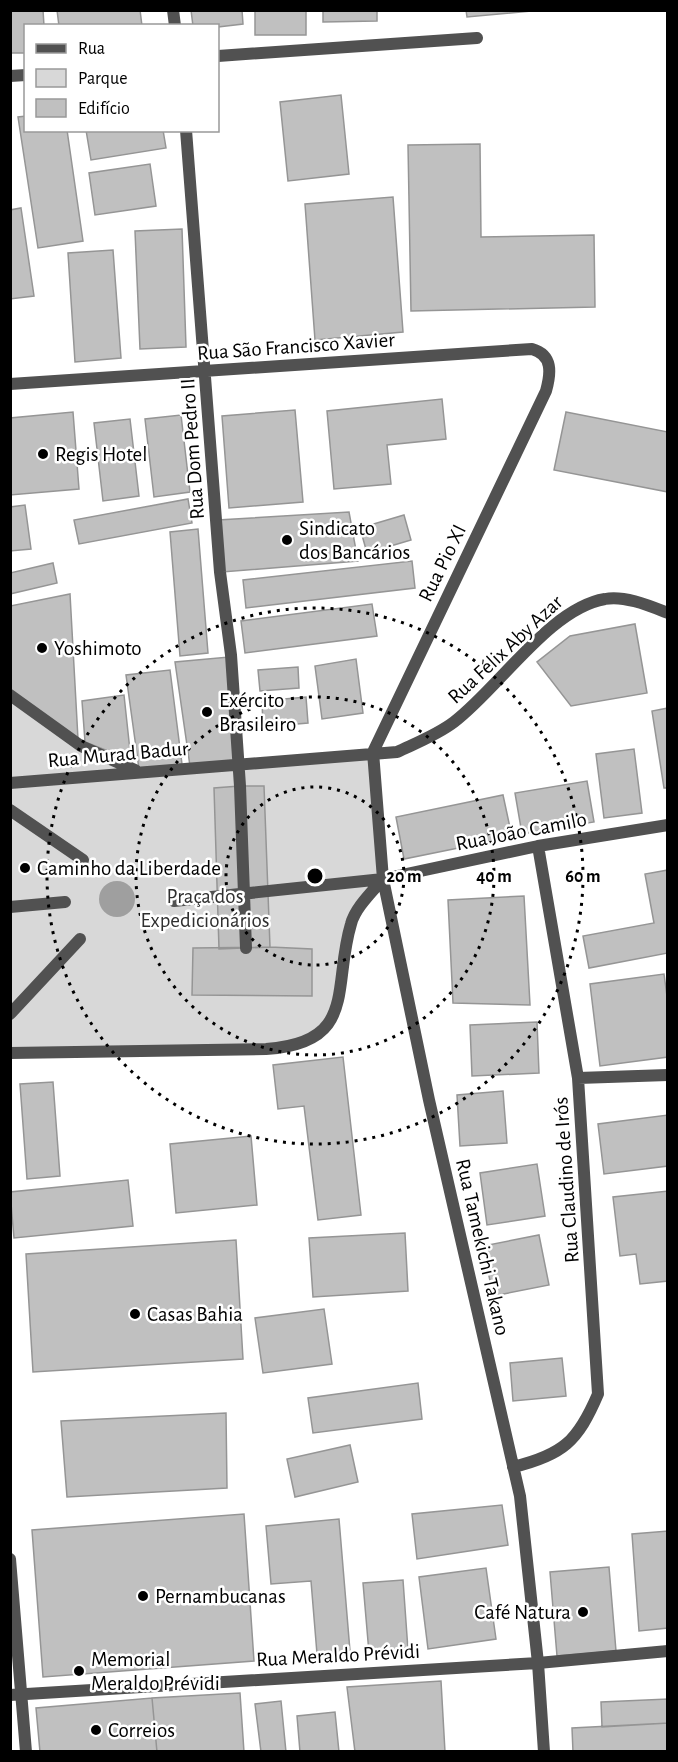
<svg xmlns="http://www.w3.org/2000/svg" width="678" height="1762" viewBox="0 0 678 1762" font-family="'Alegreya Sans',sans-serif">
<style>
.green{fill:#d8d8d8}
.water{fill:#9f9f9f}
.building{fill:#c0c0c0;stroke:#959595;stroke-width:1.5}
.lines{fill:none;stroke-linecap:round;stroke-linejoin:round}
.street{stroke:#515151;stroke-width:12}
.ring{fill:none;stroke:#000;stroke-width:3;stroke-dasharray:3 6}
.poi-dot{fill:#000;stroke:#fff;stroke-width:2}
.labels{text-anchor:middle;stroke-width:5;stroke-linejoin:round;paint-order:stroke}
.street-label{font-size:21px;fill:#000;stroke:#fff}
.poi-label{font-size:21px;fill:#000;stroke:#fff;text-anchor:start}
.park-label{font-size:21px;fill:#2f2f2f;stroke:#fff}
.centre{fill:#000;stroke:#fff;stroke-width:3}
.ring-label{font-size:18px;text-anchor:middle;font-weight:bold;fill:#000;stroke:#fff;stroke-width:5;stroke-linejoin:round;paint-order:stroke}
</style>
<rect width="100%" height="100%" fill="#fff"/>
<path class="green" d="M10,700L131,770L368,758L380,879L359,906L336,1009L301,1042L11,1052Z"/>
<path class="water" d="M99 899a18 18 0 1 1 36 0a18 18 0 1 1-36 0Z"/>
<path class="building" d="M10,10H43L44,26H26V53H10Z
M57,10H140L142,26H59Z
M191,10H242L243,24L218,27L193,26Z
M255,10H306V35H255Z
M323,10H377V21L323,22Z
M466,10H542L467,17Z
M341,95L349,174L288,181L280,102Z
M26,116V130H67L83,241L38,248L18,117Z
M86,130H163L166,148L91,160Z
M480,144L481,237L594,235L595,307L411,311L408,145Z
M150,164L156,206L95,215L89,173Z
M393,197L403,332L315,340L305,204Z
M21,208L34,296L10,299V210Z
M182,229L186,347L140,349L135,231Z
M113,250L121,358L75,362L68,253Z
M442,399L446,439L387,445L391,484L334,489L327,411Z
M295,410L303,502L229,508L222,416Z
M73,412L79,489L10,495V418Z
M566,412L668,432V492L554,470Z
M181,415L190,492L154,497L145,419Z
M130,419L139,496L103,501L94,423Z
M188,499L192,523L79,544L74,520Z
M25,505L31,549L10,551V507Z
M349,512L358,561L222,572L218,520Z
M404,515L411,540L367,553L360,528Z
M198,529L208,653L180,656L170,532Z
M412,561L415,588L246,608L243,580Z
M53,563L57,583L10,594V573Z
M70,594L78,739L10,690V606Z
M372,604L377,636L245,653L241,621Z
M635,624L647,693L571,706L537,662L570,636Z
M229,657L237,763L190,766L175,662Z
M356,659L363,713L322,719L315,666Z
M298,667L299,688L260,691L258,670Z
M170,670L182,764L139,769L126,675Z
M124,695L131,760L85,742L82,701Z
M306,697L308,723L263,727L262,701Z
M668,708V788H664L652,711Z
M634,749L642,813L604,818L596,754Z
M587,781L594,822L522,834L515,793Z
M240,786H264L270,947L219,949L214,788Z
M503,795L512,837L404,859L396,817Z
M668,870V953L589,968L583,936L654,923L645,874Z
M524,896L530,1005L453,1003L448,900Z
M270,947L312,949V996L192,995L193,948Z
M664,974L668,1004V1057L600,1066L590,984Z
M537,1022L539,1073L472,1076L470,1025Z
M343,1057L361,1215L318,1220L304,1106L278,1109L273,1065Z
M53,1082L60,1176L27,1179L20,1084Z
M503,1091L507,1143L460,1146L457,1095Z
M668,1115V1166L604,1174L598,1124Z
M251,1136L257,1205L176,1213L170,1144Z
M537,1164L545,1216L487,1225L480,1173Z
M128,1180L133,1226L14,1238L10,1192Z
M668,1191V1281L640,1284L636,1254L620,1256L613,1197Z
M405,1233L408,1291L313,1297L309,1238Z
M539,1235L549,1285L493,1296L483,1246Z
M236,1240L243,1359L33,1372L26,1254Z
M324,1309L332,1364L263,1373L255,1318Z
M562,1358L566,1396L513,1401L510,1363Z
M418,1383L422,1419L313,1433L308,1398Z
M226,1413L227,1488L67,1497L61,1421Z
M350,1445L358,1482L295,1497L287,1459Z
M502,1505L508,1545L417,1559L412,1514Z
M244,1514L254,1661L43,1677L32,1530Z
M339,1519L350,1651L317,1654L311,1581L271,1584L266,1526Z
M668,1531V1628L639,1631L632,1534Z
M609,1567L616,1651L557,1656L550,1572Z
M486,1568L496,1639L428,1649L419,1577Z
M403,1580L408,1650L369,1653L363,1583Z
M441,1681L445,1752H355L347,1687Z
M240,1693L244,1752H157L152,1698Z
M152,1698L157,1752H40L36,1708Z
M668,1699V1723L602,1727L601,1702Z
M281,1701L286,1752H261L255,1704Z
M335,1712L339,1752H300L297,1716Z
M668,1723V1752H573L572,1728Z"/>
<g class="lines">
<path class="street" d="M173,10L175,26
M218,56L477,38
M10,76L26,75
M186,130L220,572L231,655L240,786L246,948
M10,384L532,349C553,355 551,373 546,391L373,752
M10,695L81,746L135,770
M373,752L383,879L429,1100L520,1496L538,1663L544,1752
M10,783L397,752C416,743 437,735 454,722C499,688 550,608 605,599C624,595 650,606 668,613
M10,810L83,860
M174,901L383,879L538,846L668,825
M10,907L65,902
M10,1014L80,939
M10,1053L266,1049C358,1043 332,987 351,924C355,908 372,892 383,879
M578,1078L668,1075
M513,1467C563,1455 578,1441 598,1394L578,1078L538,846
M10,1559L26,1752
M10,1695L538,1663L668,1651"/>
</g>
<g class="ring">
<circle cx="315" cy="876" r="89"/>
<circle cx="315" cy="876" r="179"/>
<circle cx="315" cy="876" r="268"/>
</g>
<g class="poi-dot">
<circle cx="43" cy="454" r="6"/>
<circle cx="287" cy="540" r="6"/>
<circle cx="42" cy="648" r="6"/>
<circle cx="207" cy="712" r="6"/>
<circle cx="25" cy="868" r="6"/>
<circle cx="135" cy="1314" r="6"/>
<circle cx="143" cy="1596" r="6"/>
<circle cx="583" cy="1612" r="6"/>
<circle cx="79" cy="1671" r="6"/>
<circle cx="96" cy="1730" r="6"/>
</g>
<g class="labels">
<g class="street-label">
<text transform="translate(296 346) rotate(-4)" y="7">Rua São Francisco Xavier</text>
<text transform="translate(192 449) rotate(-94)" y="7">Rua Dom Pedro II</text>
<text transform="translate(442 563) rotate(-64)" y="7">Rua Pio XI</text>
<text transform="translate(505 649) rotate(-43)" y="7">Rua Félix Aby Azar</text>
<text transform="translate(118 754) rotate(-5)" y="7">Rua Murad Badur</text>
<text transform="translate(521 831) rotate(-11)" y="7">Rua João Camilo</text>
<text transform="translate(566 1180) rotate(-94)" y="7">Rua Claudino de Irós</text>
<text transform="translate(483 1247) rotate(77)" y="7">Rua Tamekichi Takano</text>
<text transform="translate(338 1655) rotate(-3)" y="7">Rua Meraldo Prévidi</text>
</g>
<g class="poi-label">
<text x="55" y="461">Regis Hotel</text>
<text x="299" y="535">Sindicato<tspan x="299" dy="24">dos Bancários</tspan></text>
<text x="54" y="655">Yoshimoto</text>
<text x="219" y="707">Exército<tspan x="219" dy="24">Brasileiro</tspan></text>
<text x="37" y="875">Caminho da Liberdade</text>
<text x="147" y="1321">Casas Bahia</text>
<text x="155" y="1603">Pernambucanas</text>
<text x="571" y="1619" text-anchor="end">Café Natura</text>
<text x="91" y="1666">Memorial<tspan x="91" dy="24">Meraldo Prévidi</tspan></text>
<text x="108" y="1737">Correios</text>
</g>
<g class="park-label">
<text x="205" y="903">Praça dos<tspan x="205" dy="24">Expedicionários</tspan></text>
</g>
</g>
<circle cx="315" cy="876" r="9" class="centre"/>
<g class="ring-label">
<text x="404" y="882">20 m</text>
<text x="494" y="882">40 m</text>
<text x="583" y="882">60 m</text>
</g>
<rect width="678" height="1762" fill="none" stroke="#000000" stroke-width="24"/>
<rect x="24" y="24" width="195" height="108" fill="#ffffff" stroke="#999999" stroke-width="1.5"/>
<rect x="36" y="44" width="30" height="9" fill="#515151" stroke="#999999" stroke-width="1.5"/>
<text x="78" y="54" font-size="18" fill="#000000">Rua</text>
<rect x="36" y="69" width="30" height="18" fill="#d8d8d8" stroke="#999999" stroke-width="1.5"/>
<text x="78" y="84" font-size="18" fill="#000000">Parque</text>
<rect x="36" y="99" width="30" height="18" fill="#c0c0c0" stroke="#999999" stroke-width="1.5"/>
<text x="78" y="114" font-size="18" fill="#000000">Edifício</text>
</svg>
